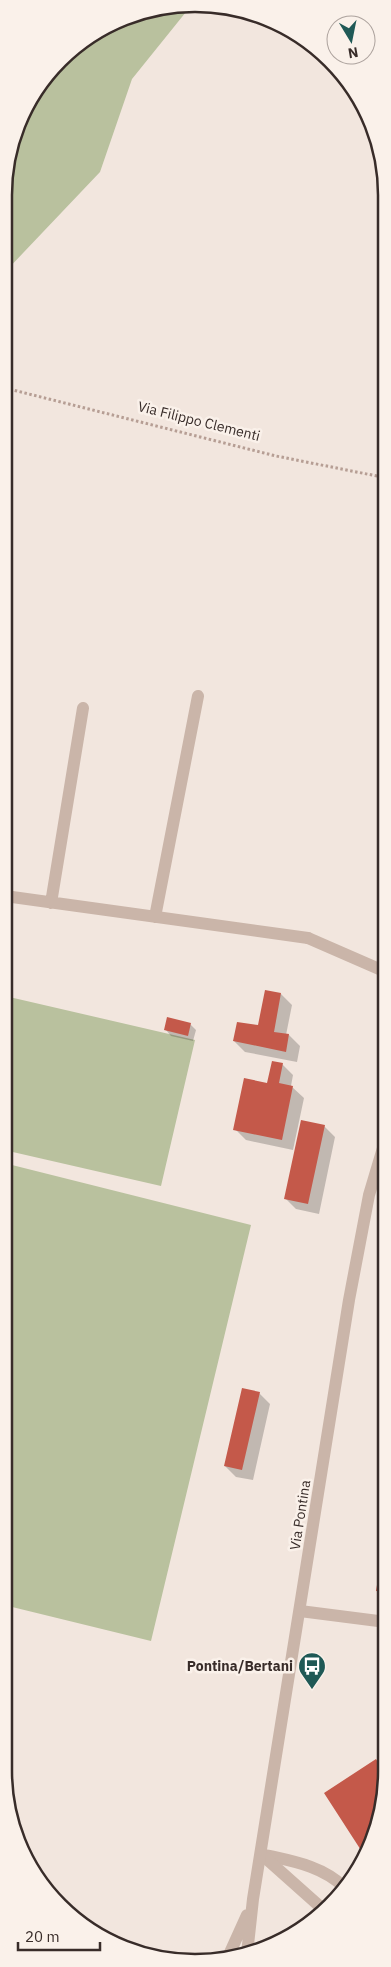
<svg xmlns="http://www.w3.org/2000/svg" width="391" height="1967" viewBox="0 0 391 1967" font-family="'IBM Plex Sans',sans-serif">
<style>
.green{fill:#b9c19e}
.shadow{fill:#0003}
.building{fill:#c4594a}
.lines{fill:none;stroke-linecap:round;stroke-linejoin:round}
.path{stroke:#b69e94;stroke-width:3;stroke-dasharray:2.5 2.5;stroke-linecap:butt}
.service{stroke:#cab5a9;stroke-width:12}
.minor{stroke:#cab5a9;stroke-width:12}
.tertiary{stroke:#cab5a9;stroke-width:12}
.labels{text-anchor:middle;stroke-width:5;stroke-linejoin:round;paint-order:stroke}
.street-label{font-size:14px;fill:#382c29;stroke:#faf1ea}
.poi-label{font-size:14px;font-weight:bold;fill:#382c29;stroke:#faf1ea;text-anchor:end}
.rim{fill:none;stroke:#382c29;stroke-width:2.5}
</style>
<rect width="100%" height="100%" fill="#f2e6de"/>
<path class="green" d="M190,7L132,79L100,172L5,272V171L29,100L79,44L146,10Z
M5,996L195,1040L161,1186L4,1150Z
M4,1163L251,1225L151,1641L4,1605Z"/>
<path class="shadow" d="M266,991L281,994L292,1005L286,1035H289L300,1046L297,1062L245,1052L234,1041L259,1027Z
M190,1024L196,1030L193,1041L171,1036L166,1030Z
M282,1064L293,1075L291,1086L304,1098L293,1150L246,1140L235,1129Z
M324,1126L335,1137L319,1214L296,1209L285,1198Z
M259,1393L270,1404L253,1480L236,1477L225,1466Z
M386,1537V1598L378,1590Z
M375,1761L386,1771V1796L367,1857L325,1793Z"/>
<path class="building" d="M265,990L281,993L274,1032L289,1034L286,1052L233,1041L237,1022L258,1025Z
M167,1017L191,1023L188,1036L164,1030Z
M272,1061L283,1063L279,1083L293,1086L282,1140L233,1130L244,1078L267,1083Z
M301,1120L325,1125L308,1204L284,1199Z
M242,1388L260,1392L242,1470L224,1466Z
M385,1536H386V1592L376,1591Z
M376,1759L386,1775V1796L366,1858L324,1793Z"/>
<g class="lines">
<path class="path" d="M5,388L276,456L387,478"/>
<path class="service" d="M5,896L308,938
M51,903L83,708
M155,917L198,696
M261,1854C291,1861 321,1865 344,1887"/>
<path class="minor" d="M308,938L386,972
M300,1611L386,1622
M261,1854L325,1911"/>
<path class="tertiary" d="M247,1954L253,1899L349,1300L369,1195L386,1138
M228,1957L247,1915"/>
</g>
<defs>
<g id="bus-pin" transform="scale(1.4375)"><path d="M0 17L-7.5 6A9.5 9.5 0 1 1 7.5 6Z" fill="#1f5956" stroke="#faf1ea"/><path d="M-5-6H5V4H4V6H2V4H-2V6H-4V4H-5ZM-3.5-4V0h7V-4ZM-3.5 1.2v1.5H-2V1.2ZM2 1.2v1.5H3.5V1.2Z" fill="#fff"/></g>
</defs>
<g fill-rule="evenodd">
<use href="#bus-pin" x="312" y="1666"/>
</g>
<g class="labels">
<g class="street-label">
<text transform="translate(199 421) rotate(14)" y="5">Via Filippo Clementi</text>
<text transform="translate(300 1515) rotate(-81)" y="5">Via Pontina</text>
</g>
<g class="poi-label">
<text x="293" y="1671">Pontina/Bertani</text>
</g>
</g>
<path d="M0 0H391V1967H0ZM195 12H195A183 183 0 0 1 378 195V1771A183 183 0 0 1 195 1954H195A183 183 0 0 1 12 1771V195A183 183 0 0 1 195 12Z" fill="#faf1ea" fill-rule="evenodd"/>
<path class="rim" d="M195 12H195A183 183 0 0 1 378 195V1771A183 183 0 0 1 195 1954H195A183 183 0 0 1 12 1771V195A183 183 0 0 1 195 12Z"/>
<g transform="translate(351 40) rotate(170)"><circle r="24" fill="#faf1ea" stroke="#aca29d"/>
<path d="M0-4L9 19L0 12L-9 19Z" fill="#1f5956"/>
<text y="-8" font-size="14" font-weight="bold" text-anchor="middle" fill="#382c29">N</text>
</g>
<path d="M18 1942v8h82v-8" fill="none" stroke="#382c29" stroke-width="2.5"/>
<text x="25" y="1942" font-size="15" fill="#382c29" stroke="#faf1ea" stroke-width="4" paint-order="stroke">20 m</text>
</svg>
